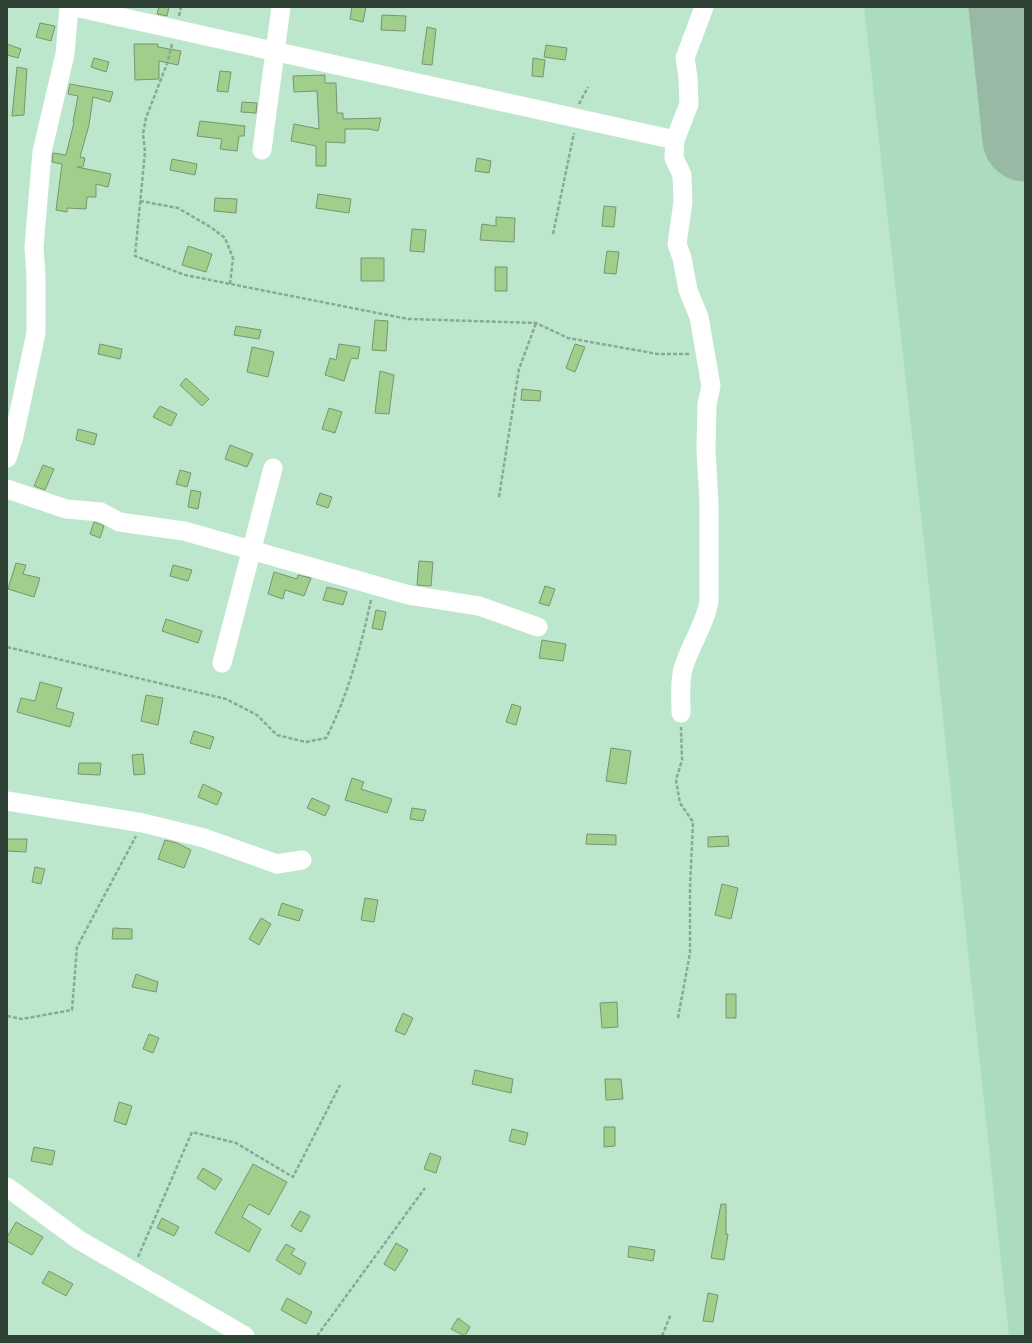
<svg xmlns="http://www.w3.org/2000/svg" width="1032" height="1343" viewBox="0 0 1032 1343" font-family="Cabin,sans-serif">
<style>
.built{fill:#abdcbd}
.lines{fill:none;stroke-linecap:round;stroke-linejoin:round}
.runway{stroke:#98baa4;stroke-width:85}
.building{fill:#a0cf8c;stroke:#7b9370}
.path{stroke:#89a994;stroke-width:2.5;stroke-dasharray:4 2;stroke-linecap:butt}
.minor{stroke:#fff;stroke-width:19}
</style>
<rect width="100%" height="100%" fill="#bde7cc"/>
<path class="built" d="M864,7H1025V1336H1009L929,587Z"/>
<g class="lines">
<path class="runway" d="M1011,7L1025,139"/>
</g>
<path class="building" d="M159,7H169L167,16L157,14Z
M352,7H366L363,22L350,19Z
M382,15L406,16L405,31L381,30Z
M40,23L55,26L51,41L36,37Z
M427,27L436,29L432,65L422,64Z
M7,44L21,49L18,58L7,55Z
M134,44H158V47L181,51L178,65L159,61V79L135,80Z
M546,45L567,48L565,60L544,57Z
M94,58L109,62L106,72L91,67Z
M533,58L545,60L543,77L532,76Z
M17,67L27,69L24,115L12,116Z
M220,71L231,72L228,92L217,91Z
M325,75V83H336L337,113H343V119L381,118L378,131L369,129H345V143L326,142V166H316V146L291,141L294,124L319,129L317,91L294,92L293,76Z
M70,84L113,92L110,102L93,97L89,125L80,157L85,158L83,167H77L111,174L108,187L96,184V197H87L86,209L67,208V212L56,210L62,164L52,162L53,153L66,155L74,122H73L78,96L68,94Z
M242,102L257,103L256,113L241,112Z
M200,121L245,126L244,136H239L237,151L220,149L222,139L197,136Z
M477,158L491,161L489,173L475,171Z
M172,159L197,164L195,175L170,170Z
M318,194L351,199L349,213L316,208Z
M215,198L237,199L236,213L214,211Z
M604,206L616,207L614,227L602,226Z
M496,217L515,218L514,242L480,240L482,224L496,226Z
M412,229L426,230L424,252L410,251Z
M188,246L212,254L206,272L182,265Z
M607,251L619,252L616,274L604,273Z
M361,258H384V281H361Z
M495,267H507V291H495Z
M375,320L388,321L386,351L372,350Z
M236,326L261,330L259,339L234,335Z
M100,344L122,349L120,359L98,354Z
M339,344L360,347L358,359L351,358L344,381L325,375L330,358L336,360Z
M575,344L585,347L575,372L566,368Z
M252,347L274,352L268,377L247,372Z
M380,371L394,375L389,414L375,413Z
M186,378L209,399L202,406L180,385Z
M522,389L541,391L540,401L521,400Z
M160,406L177,414L171,426L153,417Z
M329,408L342,412L335,433L322,429Z
M78,429L97,434L94,445L76,440Z
M230,445L253,454L247,467L225,459Z
M43,465L54,469L45,490L34,486Z
M180,470L191,473L187,487L176,484Z
M191,490L201,492L198,509L188,507Z
M320,493L332,497L328,508L316,504Z
M94,522L104,526L100,538L90,534Z
M419,561L433,562L431,586L417,585Z
M16,563L26,565L23,574L40,578L34,597L8,589Z
M173,565L192,570L188,581L170,576Z
M274,572L297,579L298,575L311,578L304,596L285,590L283,599L268,594Z
M545,586L555,589L549,606L539,603Z
M327,587L347,592L343,605L323,600Z
M376,610L386,612L382,630L372,628Z
M166,619L202,631L198,643L162,631Z
M542,640L566,644L563,661L539,658Z
M40,682L62,688L56,708L74,713L70,727L17,712L21,698L35,701Z
M146,695L163,698L158,725L141,721Z
M512,704L521,707L516,725L506,722Z
M194,731L214,737L210,749L190,743Z
M611,748L631,751L626,784L606,781Z
M143,754L145,774L134,775L132,755Z
M79,763H101L100,775L78,774Z
M352,778L364,782L361,789L392,799L387,813L345,800Z
M203,784L222,793L217,805L198,797Z
M312,798L330,806L325,816L307,808Z
M412,808L426,810L423,821L410,819Z
M587,834L616,835V845L586,844Z
M728,836L729,846L708,847V837Z
M7,839H27L26,852L7,851Z
M165,840L177,843L191,850L184,868L158,859Z
M35,867L45,869L41,884L32,882Z
M722,884L738,888L731,919L715,915Z
M365,898L378,900L374,922L361,920Z
M282,903L303,910L299,921L278,915Z
M261,918L271,924L259,945L249,939Z
M113,928L132,929V939H112Z
M136,974L158,982L156,992L132,987Z
M726,994H736V1018H726Z
M617,1002L618,1027L602,1028L600,1003Z
M403,1013L413,1018L405,1035L395,1031Z
M149,1034L159,1038L153,1053L143,1049Z
M475,1070L513,1079L511,1093L472,1084Z
M605,1079H621L623,1099L606,1100Z
M119,1102L132,1106L126,1125L114,1121Z
M604,1127H615V1146L604,1147Z
M512,1129L528,1133L525,1145L509,1141Z
M34,1147L55,1151L52,1165L31,1161Z
M430,1153L441,1157L436,1173L424,1169Z
M253,1164L287,1182L269,1215L249,1204L242,1217L261,1229L249,1252L215,1233Z
M203,1168L222,1179L215,1190L197,1178Z
M721,1204H726V1234H728L724,1260L711,1258Z
M300,1211L310,1216L301,1232L291,1226Z
M162,1218L179,1227L174,1236L157,1228Z
M16,1222L43,1237L32,1255L7,1241V1237Z
M396,1243L408,1250L395,1271L384,1264Z
M286,1244L295,1249L291,1254L306,1263L300,1275L276,1260Z
M629,1246L655,1250L653,1261L628,1257Z
M49,1271L73,1284L66,1296L42,1283Z
M708,1293L718,1295L713,1322L703,1321Z
M287,1298L312,1312L306,1324L281,1310Z
M458,1318L470,1327L465,1336L451,1329Z"/>
<g class="lines">
<path class="path" d="M179,16L181,7
M172,44L168,61L146,118L143,134L145,152L135,256L185,275L408,319L536,323L568,338L658,354H691
M579,104L588,87
M140,201L178,208L212,228L225,238L233,258L230,284
M553,234L574,133
M499,497L519,369L536,323
M7,647L226,699L257,715L277,735L306,742L326,738C348,696 361,646 371,600
M7,1016L22,1019L72,1010L77,947L136,836
M678,1018L690,953V888L693,822L680,803L676,780L682,760L681,727
M138,1257L192,1132L236,1143L293,1177L340,1085
M317,1336L425,1188
M662,1336L671,1314"/>
<path class="minor" d="M75,7L675,140
M262,150L281,7
M7,458L14,436L36,333V277L34,247L42,152L65,54L69,7
M7,489L66,509L101,512L119,522L184,531L409,595L479,606L538,627
M222,663L273,468
M681,713C681,697 679,678 685,663C692,642 705,624 709,602V503L706,449L707,404L711,386L699,317L688,290L682,258L677,244L683,202L682,175L674,158L675,140L689,104L688,77L685,58L704,7
M7,801L143,823L204,838L277,864L302,860
M7,1187L79,1240L245,1336"/>
</g>
<rect width="1032" height="1343" fill="none" stroke="#304136" stroke-width="16"/>
</svg>
